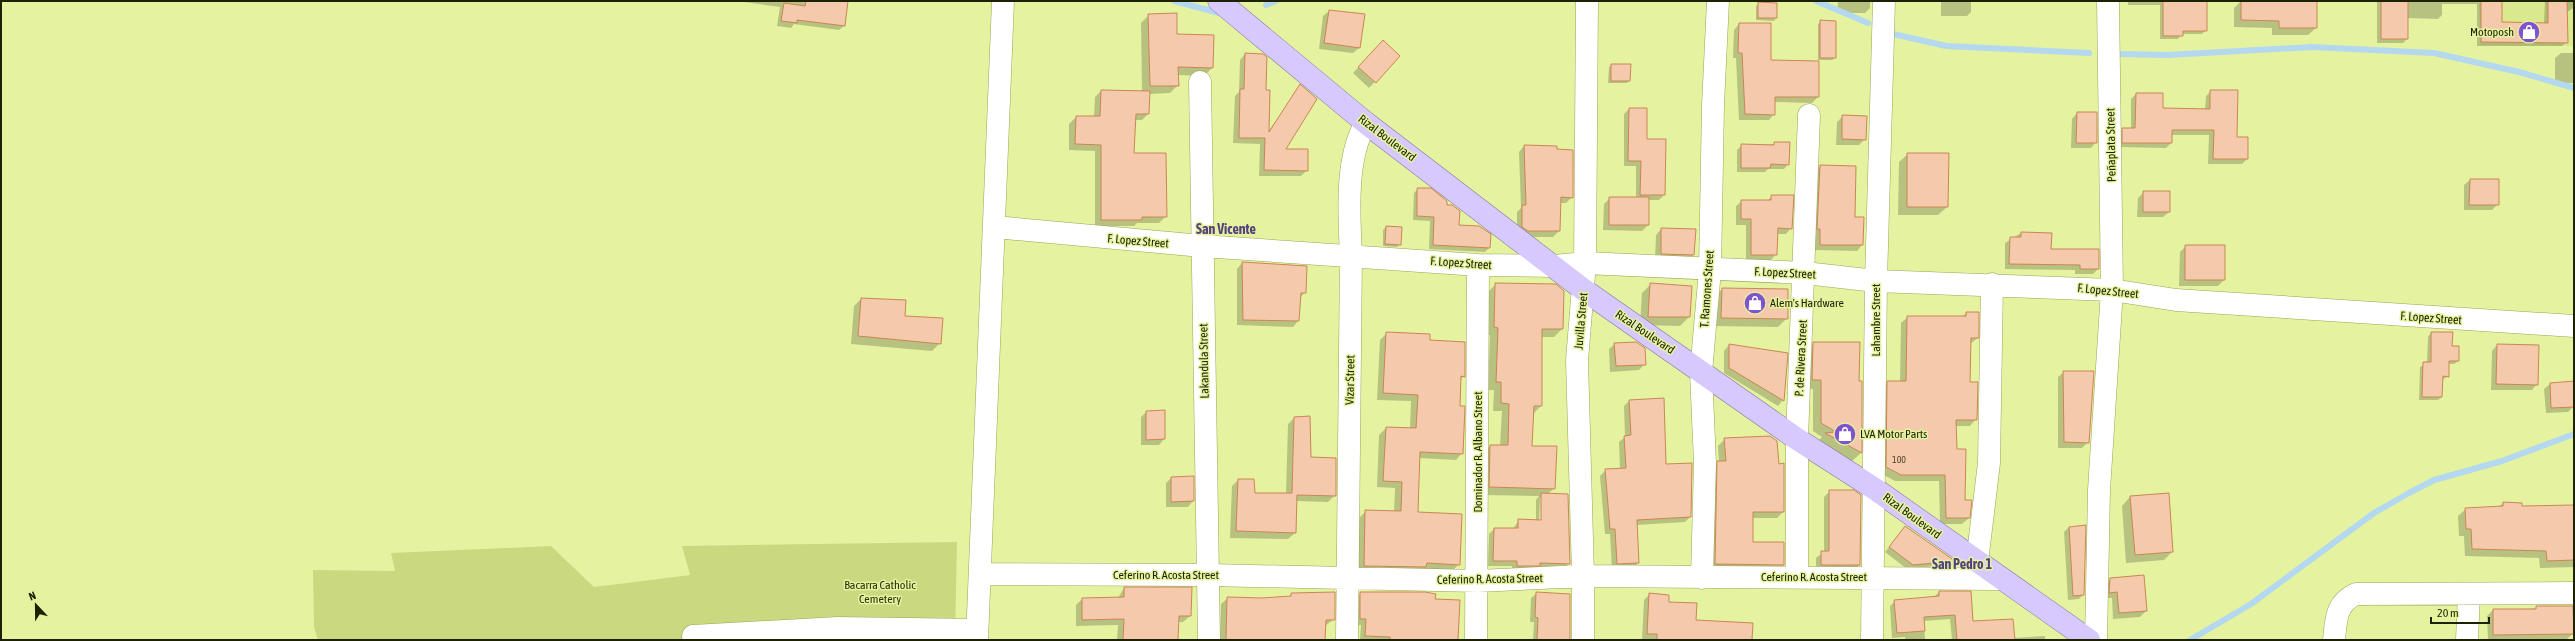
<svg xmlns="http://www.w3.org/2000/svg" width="2575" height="641" viewBox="0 0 2575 641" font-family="'Asap Condensed',sans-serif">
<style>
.built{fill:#dae98d}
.green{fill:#cad980}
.shadow{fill:#0003;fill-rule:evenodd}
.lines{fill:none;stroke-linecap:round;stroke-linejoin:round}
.stream{stroke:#b3d8f0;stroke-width:6}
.building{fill:#f5c9ab;stroke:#ca8654}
.minor-casing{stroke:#99a554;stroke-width:23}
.major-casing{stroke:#8576a5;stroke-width:23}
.minor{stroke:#fff;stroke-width:22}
.major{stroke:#d7c8fe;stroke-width:22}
.labels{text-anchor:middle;stroke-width:3;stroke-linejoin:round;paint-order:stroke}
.number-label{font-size:10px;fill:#534b2b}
.poi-label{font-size:12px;fill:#1d2100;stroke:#e5f3a0;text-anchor:start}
.street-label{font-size:12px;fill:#1d2100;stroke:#e5f3a0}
.park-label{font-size:12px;fill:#292e01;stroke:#e5f3a0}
.quarter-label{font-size:14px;font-weight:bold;fill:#54417e;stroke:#e5f3a0}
</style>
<rect width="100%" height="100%" fill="#e5f3a0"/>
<path class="built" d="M2479,1H2574V46L2480,45Z"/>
<path class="green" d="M957,542L955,640H318L314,627L313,570L395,571L391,553L551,546L594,587L690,575L682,546Z"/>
<path class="shadow" d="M737,1H847L844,26L839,30L794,24L791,28L777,26L780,7Z
M1838,1H1870V8L1865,13H1837Z
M1941,1H1971V12L1967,16H1941Z
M2128,1H2206V30L2202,34H2182L2178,39H2160V5H2128Z
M2241,1H2316V28L2308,35H2272V28L2234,27V8Z
M2377,1H2501V23L2544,24L2545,1H2573V8L2566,13L2567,42L2562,46H2477V4H2442V15L2438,19L2407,18V39L2403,43H2377Z
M1759,3L1776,18L1774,21L1756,20V6Z
M1329,11L1359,48L1353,53L1319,49L1323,16Z
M1149,15L1176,35L1212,68L1204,76L1177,75L1178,85L1170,93L1149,94L1148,114L1142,120H1134L1133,154L1166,216L1159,223H1137L1134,226H1095V151L1069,150V124L1076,117H1094L1095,97L1101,91L1142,92L1141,23Z
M1821,22L1835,58L1832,60H1818V97L1812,103L1774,102V114L1769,120H1739L1736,58H1733L1734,30L1739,24L1770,61L1818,62V24Z
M1377,47L1399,56L1369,88L1353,73Z
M2561,53H2574V83H2555V58Z
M1245,54L1268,132L1300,86L1284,150L1307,170L1301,176H1259L1260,144L1233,143L1235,96L1239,92L1240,60Z
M1611,65L1629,81L1627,83H1608L1609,67Z
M2211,91L2247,159L2242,164H2208L2209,135H2171V143L2166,148L2118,147V134L2123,129H2131V99L2136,94L2162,109L2205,110L2206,96Z
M1629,109L1646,140L1664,195L1659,200H1648V225L1642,231L1603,230L1604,204L1610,198H1636V166H1624V114Z
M2077,113L2096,142L2091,148H2071L2072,119Z
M1843,116L1865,139L1859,145H1836L1837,122Z
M1789,144L1788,164L1784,169H1768L1765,172H1737V150L1742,145Z
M1524,146L1572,197L1566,203H1560L1559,231L1553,237H1522L1517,233V212L1521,208L1519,152Z
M1908,154L1947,207L1938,215H1898L1899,162Z
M1820,166L1854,218L1862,245L1857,251L1815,250L1814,172Z
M2470,180L2498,204L2492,210H2464V185Z
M1418,189L1446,206L1458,226L1489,248L1485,252L1429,249L1430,221L1413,220L1414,193Z
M2144,192L2169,212L2163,217H2137L2138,198Z
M1772,196L1791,228L1786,234H1777L1776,254L1771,260H1746V225H1736V206L1742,201H1767Z
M1386,227L1400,244L1397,247L1383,246V230Z
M1661,229L1695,230L1693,255L1688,261L1655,259L1656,235Z
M2021,233L2050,250L2098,269L2093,274H2075V270L2005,269V243Z
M2186,246L2224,280L2218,286H2179L2180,252Z
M1242,263L1305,292L1300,298L1298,321L1293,327L1237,325V269Z
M1496,284L1562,329L1554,337H1541V406L1533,414L1531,447L1554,488L1548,494L1569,563L1564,569L1512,571V566H1488L1489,534L1494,529H1513L1519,520L1536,521V500L1539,496L1482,495V454L1490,446H1500L1502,411H1493L1494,390H1488L1490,335H1486L1488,292ZM1540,498H1542L1541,525H1539Z
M1651,284L1689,317L1680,326L1640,325L1642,293Z
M1722,289L1787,318L1778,327L1713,326L1714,298Z
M861,299L904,317L940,343L932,351L851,344L854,306Z
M1966,313L1978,338L1970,344L1969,383L1976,419L1970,426H1955L1956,450L1969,518L1962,524H1940L1939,481H1895L1880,473L1881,388L1888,382H1900L1901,323L1908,317H1962Z
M1387,333L1429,341L1464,376L1460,380L1459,407L1462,453L1456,460L1419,458L1417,512L1459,564L1452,571L1357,572L1359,518L1366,511L1394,512L1395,488L1377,487L1379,435L1386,428L1410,429L1411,401L1377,400L1380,340Z
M2431,333L2451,347L2458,361L2454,364H2448V376L2442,380V397L2438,400H2419L2420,367L2427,363L2428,337Z
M1814,343L1858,382H1861V453L1852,461L1818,441L1822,437L1813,431V389L1804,388L1805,351Z
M1615,344L1645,364L1639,370L1610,372L1609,349Z
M1729,345L1783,400L1778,406L1724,373V351Z
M2497,345L2537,384L2532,390H2491L2492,351Z
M2064,372L2088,442L2082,448H2058V377Z
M2550,384L2574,406L2568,412L2546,413L2544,389Z
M1629,401L1665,465L1690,517L1685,522L1636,525L1638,563L1633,568L1612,569L1610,534H1605L1600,476L1606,470L1620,469L1619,442L1625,437L1624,406Z
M1146,412L1164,439L1159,445H1141V417Z
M1294,418L1310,458L1335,495L1328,502L1296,501L1295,533L1288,539L1230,538L1232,486L1238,480L1254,494H1286L1288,424Z
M1725,439L1784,511L1777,518H1752V543L1784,565L1777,571H1709L1711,469L1719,462L1718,446Z
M1171,478L1193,501L1188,507H1166V483Z
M1830,491L1860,495L1859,565L1854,570H1816V558L1824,552V497Z
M2130,497L2172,552L2164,560L2126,563L2122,506Z
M2503,503L2521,507L2574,506V567L2540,568L2539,558L2465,556L2464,536H2459L2458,516L2466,509L2499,507Z
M1905,527L1954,561L1949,565L1907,569L1885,552Z
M2069,527L2083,595L2079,599L2068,600L2064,532Z
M2110,579L2146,611L2140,617L2113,619L2112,598H2104V585Z
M1124,588L1190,616L1183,622H1178L1177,640H1117L1118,625L1076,626V605L1082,599L1118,598Z
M1363,592L1425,593L1434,600L1459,601L1458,640H1360L1361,625H1354L1355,598Z
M1939,592L1973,622L2014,638L2045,636V640H1952L1950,619L1924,621L1925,640H1905V637L1892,638L1890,606L1895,601L1934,597Z
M1537,593L1570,640H1533L1534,622H1530L1531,598Z
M1292,594L1334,619L1325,626L1324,640H1220L1221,604L1228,598L1262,599L1289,597Z
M1650,594L1695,621L1751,640H1642L1644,600Z
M2572,607L2573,634L2567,639L2488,640L2487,616L2493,610Z"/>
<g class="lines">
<path class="stream" d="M1174,1L1223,14
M1816,1L1868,23
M1266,5L1276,1
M1889,33L1946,46L2089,53
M2118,54L2168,55L2312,47L2434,53L2519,72L2574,88
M2190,640L2251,604L2374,513L2409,493L2434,480L2502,461L2574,434"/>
</g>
<path class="building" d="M806,1H848L845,26L797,20V23L781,21L784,3L805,6Z
M2163,1H2207V31H2183V36H2163Z
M2241,1H2317V28H2279V21L2241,20Z
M2381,1H2408V39H2381Z
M2481,1H2502V22L2548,23V1H2567L2568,43L2481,42Z
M1758,2L1777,3V18H1758Z
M1329,10L1365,14L1360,48L1324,43Z
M1177,13V34L1214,35L1213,68L1178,67L1179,86H1150L1148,14Z
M1820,20L1836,21V58H1820Z
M1739,23H1771V60L1819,61V97H1775V115L1745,114L1742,53H1738Z
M1383,40L1400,56L1376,83L1358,67Z
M1245,53L1263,54L1267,57L1266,90H1270L1269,132L1300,84L1317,99L1286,149H1308V171L1264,170L1265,138H1239L1240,89H1244Z
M1611,64H1631L1630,81H1611Z
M1101,90L1150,91L1149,114H1136L1134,153H1166L1167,217H1142V220H1101V145L1075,144L1076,116H1100Z
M2210,90H2238L2237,137H2248V159H2213L2214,130H2172V143H2122V128H2135L2136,93H2163V108L2210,109Z
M1629,108H1647V139H1666L1665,195H1640L1641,161H1628Z
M2077,112H2097V143H2076Z
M1842,115L1867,116L1866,140L1842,139Z
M1774,142H1790L1789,165L1771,164L1770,168H1741V144L1774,145Z
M1524,145L1557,146V149L1573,150V198L1561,197L1560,231H1528L1522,227V205H1526Z
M1907,153H1949L1948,207H1907Z
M1820,165L1856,166L1855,217H1864L1863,245H1820V229H1817Z
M2470,179H2499V205H2469Z
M1417,188H1431L1447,201V205H1452L1460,211L1459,225L1479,226L1491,234L1490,248L1433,245L1434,217L1417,216Z
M2143,191H2170V212H2143Z
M1771,195H1794L1792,229L1778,228L1777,255H1751V219H1741V200H1771Z
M1609,197H1649V225H1609Z
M1386,226L1402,227L1401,245L1385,244Z
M1661,228L1696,229L1694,255L1661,254Z
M2021,232L2052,233L2051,249H2099V269H2080V265L2009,264L2010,237H2021Z
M2185,245H2225V280H2185Z
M1242,262L1307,266L1306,293H1301L1299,321L1243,320Z
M1495,283L1556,284L1564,291L1563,329H1542V406H1534L1532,446H1557L1555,489L1489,487L1490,445H1508L1509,404L1501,403V382H1496L1498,328L1494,327Z
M1650,283L1692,286L1690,317H1648Z
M1722,288L1788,289V319L1721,318Z
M861,298L906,300L905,316L943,318L941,344L858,336Z
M1966,312H1979V338H1971L1970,382H1978L1977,420H1956L1957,449H1966L1965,500H1972L1970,518H1946L1945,475H1901L1886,467L1887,381H1906L1907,316H1966Z
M1386,332L1430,334V340L1465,342V377L1461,376L1460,406H1465L1463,454L1420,452L1418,512L1462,514L1460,565L1427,563L1426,567L1364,566L1365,510L1401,511L1402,482L1383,481L1386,427L1416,428L1418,395L1383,393Z
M2431,332H2453L2452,346H2459V361H2449V377L2443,376L2442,397H2422L2423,362H2431Z
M1636,342L1645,348L1646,365L1616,366L1614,343Z
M1813,342H1860L1859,381H1862V453L1825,433L1836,432L1821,423V380H1812Z
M1729,344L1788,353L1784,401L1729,368Z
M2497,344L2539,345L2538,385L2496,384Z
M2063,371H2094L2089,443L2064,442Z
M2574,381V407L2551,408L2550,383Z
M1664,398L1666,464L1692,463L1691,517L1637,520L1639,563L1617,564L1615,529H1610L1605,469L1626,468L1624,436L1631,435L1629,400Z
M1165,410V439L1146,440V411Z
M1310,416L1311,457L1336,458V496L1297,495L1296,533L1236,531L1238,479H1254L1255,493H1292L1294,417Z
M1770,436L1777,441L1779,464L1784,463V512H1753V542H1784V565L1715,564L1717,461H1726L1724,438Z
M1194,476V501L1171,502V477Z
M1829,490H1854L1861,495L1860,565H1821V551H1829Z
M1541,493L1568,494L1570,564L1540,563V566H1517V561H1493L1494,528H1518V519L1541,520Z
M2169,493L2173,552L2135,555L2130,496Z
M2503,502L2522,503V506L2574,505V560L2547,561L2546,551L2472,549L2471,529H2466L2465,508L2503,506Z
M2086,525L2084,595L2073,596L2069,527Z
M1905,526L1955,561L1913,565L1889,547Z
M2144,575L2147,611L2119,613L2117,592L2109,593L2110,578Z
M1124,587H1192L1191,616H1179L1178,640H1123L1124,619L1082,620V598L1124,597Z
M1939,591H1971L1973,621L2013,619L2015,640H1957L1955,615L1924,617L1925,631L1897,633L1894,600L1939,596Z
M1335,592V620H1326L1325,640H1226L1227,597L1262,598L1291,596V593Z
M1360,592H1425L1436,594L1435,599L1460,600L1458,640H1390V637L1365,636L1366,619H1360Z
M1536,592L1570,594V640H1537L1538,618L1535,617Z
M1649,593L1669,595V602L1697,603L1696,620L1753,623L1752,640H1657V634H1647Z
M2536,606H2573L2574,634L2493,635V609H2536Z"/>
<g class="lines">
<g class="minor-casing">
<path id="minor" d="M1200,82L1209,640
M995,227L1202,246L1478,265L1555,266L1585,263L1805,273L1876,281L2112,290L2176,300L2574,326
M1977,562L1989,463L1992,284
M980,574L1209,575L1478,581L1583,576L2000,579
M1797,577V439L1809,115
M1702,578L1705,463L1701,372L1710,270L1713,105L1718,1
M693,636L838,628L977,630
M977,640L1003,1
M1347,640L1351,255C1349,216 1345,157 1366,123
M1476,640L1478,265
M1583,640V576L1577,360L1585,263L1587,1
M1872,640L1876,281L1884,1
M2096,640L2099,490L2112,290L2108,1
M2334,640C2336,619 2336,603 2356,594L2574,593
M2467,640L2469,594"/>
</g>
<g class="major-casing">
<path id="major" d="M1219,1L1366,123L1584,290L1797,439L1875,489L2089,640"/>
</g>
<use href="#minor" class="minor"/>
<use href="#major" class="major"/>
</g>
<defs>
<g id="shop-disc" transform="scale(1.15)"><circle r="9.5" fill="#7e53cd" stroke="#e5f3a0"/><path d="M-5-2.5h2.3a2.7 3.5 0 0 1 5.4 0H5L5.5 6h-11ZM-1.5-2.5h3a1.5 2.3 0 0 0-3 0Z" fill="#fff"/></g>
</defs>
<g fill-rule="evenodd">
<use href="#shop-disc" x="2529" y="32"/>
<use href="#shop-disc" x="1755" y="303"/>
<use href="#shop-disc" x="1845" y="434"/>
</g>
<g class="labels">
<g class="number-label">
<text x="1899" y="463">100</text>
</g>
<g class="poi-label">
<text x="2514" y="36" text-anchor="end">Motoposh</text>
<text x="1770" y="307">Alem's Hardware</text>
<text x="1860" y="438">LVA Motor Parts</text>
</g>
<g class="street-label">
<text transform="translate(1387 138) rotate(37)" y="4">Rizal Boulevard</text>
<text transform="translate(2111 145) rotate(-91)" y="4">Peñaplata Street</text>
<text transform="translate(1138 241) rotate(5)" y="4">F. Lopez Street</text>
<text transform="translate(1461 263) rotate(4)" y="4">F. Lopez Street</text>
<text transform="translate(1785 273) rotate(3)" y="4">F. Lopez Street</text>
<text transform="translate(1707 289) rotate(-86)" y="4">T. Ramones Street</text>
<text transform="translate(2108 291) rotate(6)" y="4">F. Lopez Street</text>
<text transform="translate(2431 318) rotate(4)" y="4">F. Lopez Street</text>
<text transform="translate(1876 320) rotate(-90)" y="4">Lahambre Street</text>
<text transform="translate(1581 321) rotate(-85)" y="4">Juvilla Street</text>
<text transform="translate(1645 332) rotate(34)" y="4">Rizal Boulevard</text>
<text transform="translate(1801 358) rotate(-87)" y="4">P. de Rivera Street</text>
<text transform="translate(1204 361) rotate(-91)" y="4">Lakandula Street</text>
<text transform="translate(1350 380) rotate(-89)" y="4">Vizar Street</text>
<text transform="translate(1478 452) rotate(-90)" y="4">Dominador R. Albano Street</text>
<text transform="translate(1912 516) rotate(36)" y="4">Rizal Boulevard</text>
<text x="1166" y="579">Ceferino R. Acosta Street</text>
<text x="1814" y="581">Ceferino R. Acosta Street</text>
<text transform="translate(1490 579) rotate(-1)" y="4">Ceferino R. Acosta Street</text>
</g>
<g class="park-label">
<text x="880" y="589">Bacarra Catholic<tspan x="880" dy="14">Cemetery</tspan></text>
</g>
<g class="quarter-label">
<text x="1226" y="234">San Vicente</text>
<text x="1962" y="569">San Pedro 1</text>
</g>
</g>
<rect width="2575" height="641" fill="none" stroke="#1d2100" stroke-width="4"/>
<g transform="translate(36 605) rotate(338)" stroke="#e5f3a0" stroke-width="3" paint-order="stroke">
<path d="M0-3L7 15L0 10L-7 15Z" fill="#1d2100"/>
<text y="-6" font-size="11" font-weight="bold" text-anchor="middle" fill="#1d2100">N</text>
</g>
<path d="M2431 617v6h58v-6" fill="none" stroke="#1d2100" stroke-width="2"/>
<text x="2437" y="617" font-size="12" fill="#1d2100" stroke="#e5f3a0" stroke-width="3" paint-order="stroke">20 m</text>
</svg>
